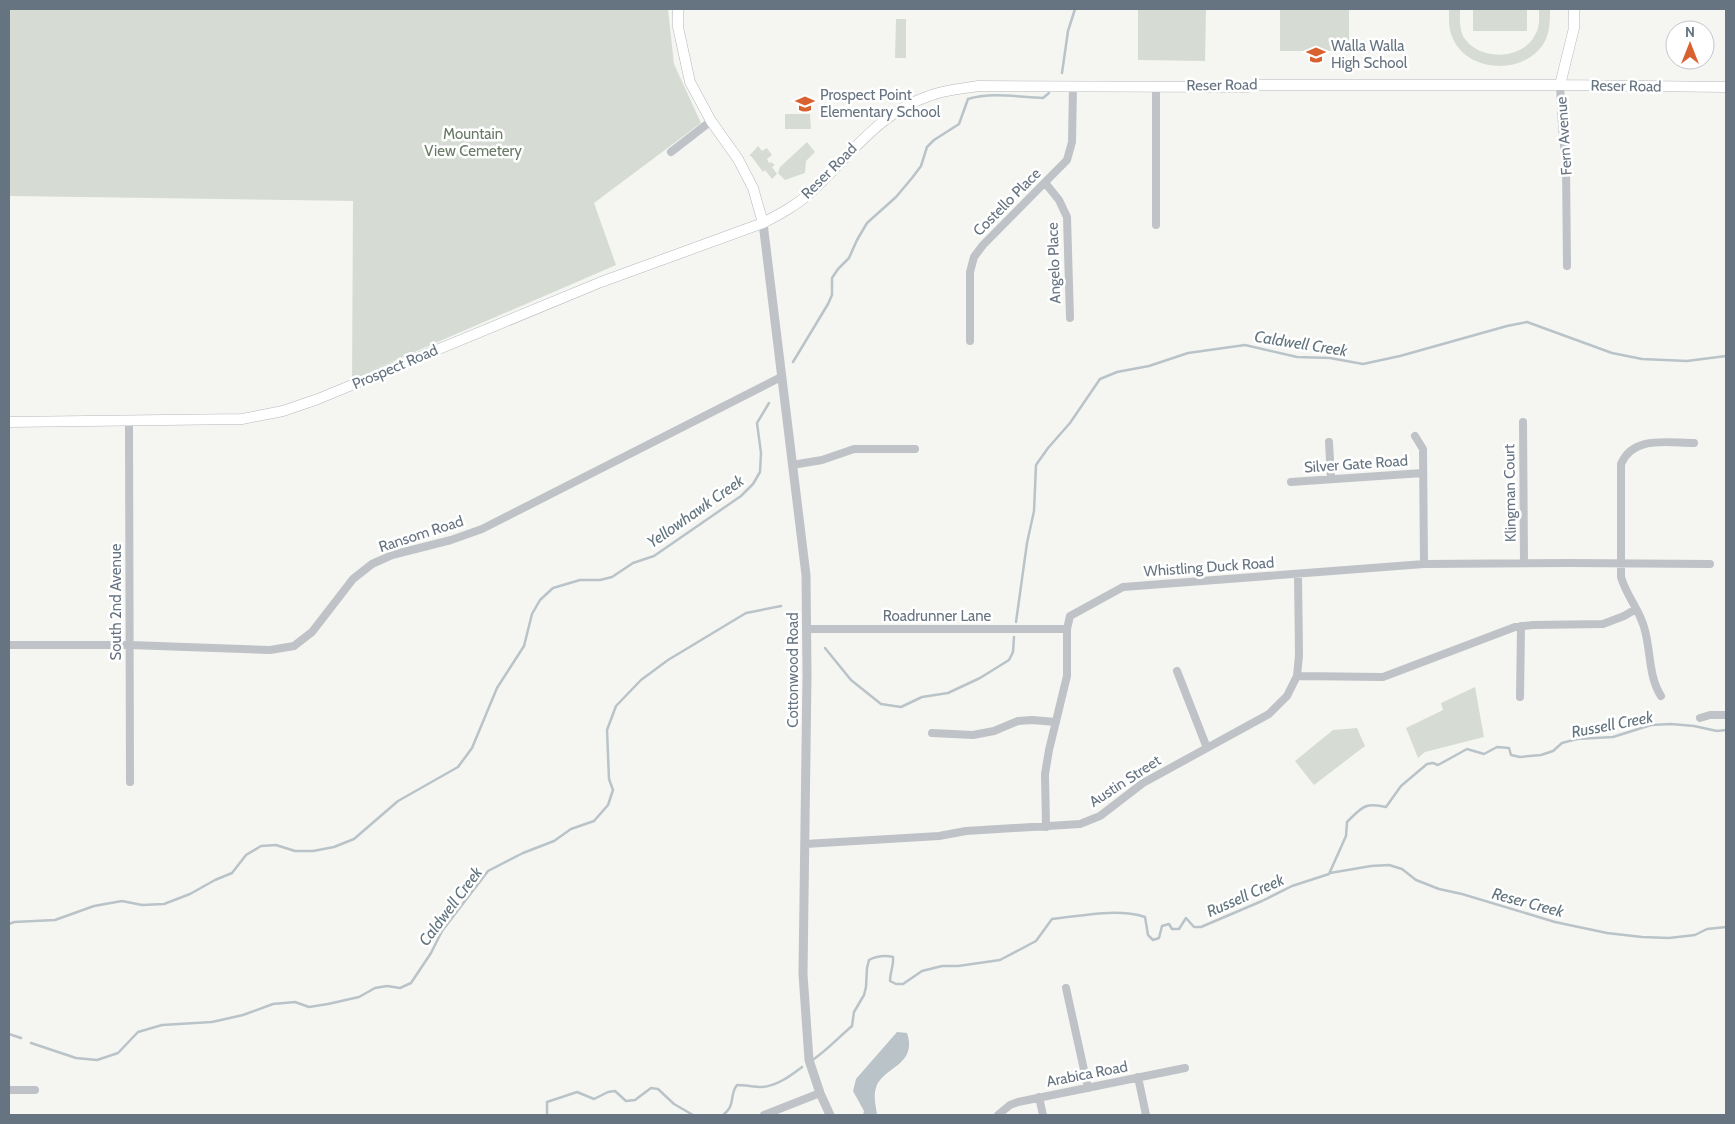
<svg xmlns="http://www.w3.org/2000/svg" width="1735" height="1124" viewBox="0 0 1735 1124" font-family="Cabin,sans-serif">
<style>
.green{fill:#d6dcd4}
.water{fill:#b9c3c8}
.lines{fill:none;stroke-linecap:round;stroke-linejoin:round}
.stream{stroke:#b9c3c8;stroke-width:2.5}
.secondary-casing{stroke:#b4b8bc;stroke-width:11}
.minor{stroke:#bfc2c6;stroke-width:8}
.tertiary{stroke:#bfc2c6;stroke-width:9}
.secondary{stroke:#fff;stroke-width:10}
.labels{text-anchor:middle;stroke-width:5;stroke-linejoin:round;paint-order:stroke}
.poi-label{font-size:15px;fill:#667482;stroke:#fff;text-anchor:start}
.street-label{font-size:15px;fill:#667482;stroke:#fff}
.park-label{font-size:15px;fill:#687965;stroke:#fff}
.water-label{font-size:16px;font-style:italic;fill:#62757f;stroke:#fff}
</style>
<rect width="100%" height="100%" fill="#f5f6f2"/>
<path class="green" d="M9,9H668L674,64L701,123L594,203L616,265L352,379L353,201L9,196Z
M1138,9H1206L1205,61L1138,60Z
M1280,9H1349V51H1280Z
M1449,9H1460C1460,18 1459,27 1463,36C1477,61 1522,61 1535,35C1540,27 1539,18 1539,9H1550C1550,22 1550,35 1542,46C1521,75 1468,72 1453,39C1448,29 1449,19 1449,9Z
M1473,9H1527V31H1473Z
M896,19H906V58H895Z
M785,114H810L811,129H785Z
M807,142L815,152L806,161L805,173L785,180L778,173L780,167Z
M758,146L762,151L767,148L772,155L767,159L769,163L771,162L775,165L772,167L777,174L772,179L765,170L763,172L751,156H749Z
M1475,687L1484,737L1425,752L1418,758L1406,728L1443,710L1441,703Z
M1357,728L1365,746L1314,785L1295,761L1333,730Z"/>
<path class="water" d="M897,1032L907,1033C918,1066 882,1067 876,1088C873,1095 876,1107 877,1115H863L864,1111L853,1091L856,1079Z"/>
<g class="lines">
<path class="stream" d="M1062,73L1068,31L1075,9
M793,362L828,304L832,295V278L838,269L849,258L857,240L867,223L896,197L912,178L921,166L927,147L934,140L959,124L968,99C992,92 1018,97 1043,98L1049,93
M1016,622L1027,543L1034,511L1036,465L1048,448L1070,423L1100,379L1117,372L1149,366L1188,353L1245,345L1297,357L1330,358L1363,364L1400,356L1507,326L1527,322L1612,353L1642,359L1687,361L1726,356
M825,648L851,680L881,704L901,707L922,697L948,693L980,678L1009,660L1013,652L1014,637
M1330,873L1371,866L1389,865L1402,869L1416,880L1439,889L1462,894L1555,922L1607,933L1642,937L1669,938L1695,935L1707,929L1726,927
M9,924L14,922L55,920L94,906L122,901L142,905L164,904L190,894L215,880L232,873L246,855L261,846L276,845L295,851H313L334,847L354,839L398,801L458,767L472,748L497,688L524,646L532,614L540,600L553,588L580,580H600L612,577L633,563L654,556L741,496L753,484L760,472L761,453L757,423L769,403
M9,1034L21,1038
M31,1043L76,1058L97,1060L118,1053L138,1032L162,1025L212,1022L243,1015L273,1004L295,1002L309,1007L328,1004L359,997L375,988L387,986L400,988L411,983L431,953L442,931L488,871L523,853L554,841L571,829L594,821L608,805L613,790L609,779L607,730L616,706L641,680L668,660L746,613L781,606
M814,1059C828,1049 839,1037 852,1026L854,1012L864,995L866,987L867,968L869,960C877,956 884,955 893,957C894,966 890,972 890,981L896,984H903L922,971L942,966H958L1000,960L1036,941L1052,919C1082,916 1116,908 1145,917L1148,935L1153,940L1159,938L1162,926L1169,924L1172,929H1179L1186,918L1194,927H1201L1262,901L1292,886L1329,874L1346,836L1347,822C1362,807 1365,802 1386,807L1401,786L1427,764L1433,763L1438,765L1467,749L1484,754L1497,747L1509,748L1511,755L1520,757L1541,755L1553,751L1562,743L1577,739L1613,737L1651,725L1671,724L1694,726L1717,731L1726,730
M547,1115V1102L577,1092L594,1099L608,1092L615,1091L626,1101L635,1100L651,1088L658,1089L674,1104L693,1115
M723,1115C736,1106 729,1095 737,1085C746,1085 753,1087 762,1087C777,1086 790,1076 802,1067"/>
<g class="secondary-casing">
<path id="secondary" d="M678,9V27L690,82L711,121L738,159L753,188L763,223
M1560,85L1574,28V9
M9,422L242,419L283,411L318,399L601,282L763,223C780,214 797,205 811,192C849,157 878,113 929,96C944,90 961,89 978,86L1248,87L1254,85H1560L1726,87"/>
</g>
<path class="minor" d="M1560,85L1562,126L1566,165L1567,266
M1156,86V225
M671,152L711,121
M1046,184L1059,200L1067,217L1070,318
M970,341V272L974,257L983,245L1067,160L1072,142L1073,86
M129,421L130,782
M1523,422L1524,563
M1415,436L1423,449L1424,564
M1329,442L1331,479
M792,465L822,460L854,449H915
M1291,482L1423,473
M808,629H1067
M9,645H130L270,650L294,646L312,632L353,579L372,564L392,555L451,540L482,529L781,377
M1177,671L1207,748
M1297,676L1383,677L1515,627L1533,625L1603,624L1624,616L1636,609
M1661,696C1648,676 1651,649 1644,627C1639,609 1626,595 1621,577V464C1633,435 1668,443 1694,443
M1520,697L1521,626
M1700,718L1710,715H1726
M932,733L973,735L994,731L1018,721L1032,720L1056,722
M1046,827L1045,774L1049,750L1067,676V629L1070,616L1123,587L1424,564L1571,563L1710,564
M805,844L939,836L966,831L1080,824L1100,816L1143,783L1269,714L1287,696L1297,676L1299,655L1298,574
M1066,988L1088,1088
M1138,1077L1146,1115
M9,1090H35
M1039,1097L1043,1115
M764,1115L820,1093
M998,1115L1010,1105L1018,1102L1185,1068"/>
<path class="tertiary" d="M763,223L806,575L807,675L803,974L809,1060L820,1093L830,1115"/>
<use href="#secondary" class="secondary"/>
</g>
<defs>
<g id="school-bare" transform="scale(1.5)"><path d="M0-5L7-2L0 1L-7-2ZM-4 1L0 2.5L4 1V4Q0 6-4 4Z" fill="#d9602f" stroke="#fff" stroke-width="2.5" paint-order="stroke"/></g>
</defs>
<g fill-rule="evenodd">
<use href="#school-bare" x="1316" y="55"/>
<use href="#school-bare" x="805" y="104"/>
</g>
<g class="labels">
<g class="poi-label">
<text x="1331" y="51">Walla Walla<tspan x="1331" dy="17">High School</tspan></text>
<text x="820" y="100">Prospect Point<tspan x="820" dy="17">Elementary School</tspan></text>
</g>
<g class="street-label">
<text transform="translate(1222 85) rotate(-1)" y="5">Reser Road</text>
<text transform="translate(1626 86) rotate(1)" y="5">Reser Road</text>
<text transform="translate(1564 136) rotate(-94)" y="5">Fern Avenue</text>
<text transform="translate(829 171) rotate(-45)" y="5">Reser Road</text>
<text transform="translate(1007 202) rotate(-45)" y="5">Costello Place</text>
<text transform="translate(1054 263) rotate(-92)" y="5">Angelo Place</text>
<text transform="translate(395 367) rotate(-23)" y="5">Prospect Road</text>
<text transform="translate(1356 464) rotate(-4)" y="5">Silver Gate Road</text>
<text transform="translate(1510 493) rotate(-91)" y="5">Klingman Court</text>
<text transform="translate(421 534) rotate(-18)" y="5">Ransom Road</text>
<text transform="translate(1209 567) rotate(-4)" y="5">Whistling Duck Road</text>
<text transform="translate(116 602) rotate(-90)" y="5">South 2nd Avenue</text>
<text x="937" y="621">Roadrunner Lane</text>
<text transform="translate(793 670) rotate(-90)" y="5">Cottonwood Road</text>
<text transform="translate(1125 781) rotate(-33)" y="5">Austin Street</text>
<text transform="translate(1087 1074) rotate(-11)" y="5">Arabica Road</text>
</g>
<g class="park-label">
<text x="473" y="139">Mountain<tspan x="473" dy="17">View Cemetery</tspan></text>
</g>
<g class="water-label">
<text transform="translate(1301 343) rotate(9)" y="6">Caldwell Creek</text>
<text transform="translate(695 511) rotate(-35)" y="6">Yellowhawk Creek</text>
<text transform="translate(1612 724) rotate(-11)" y="6">Russell Creek</text>
<text transform="translate(1245 895) rotate(-24)" y="6">Russell Creek</text>
<text transform="translate(1528 902) rotate(15)" y="6">Reser Creek</text>
<text transform="translate(450 906) rotate(-53)" y="6">Caldwell Creek</text>
</g>
</g>
<rect width="1735" height="1124" fill="none" stroke="#667482" stroke-width="20"/>
<g transform="translate(1690 45)"><circle r="24" fill="#ffffff" stroke="#c2c7cd"/>
<path d="M0-4L9 19L0 12L-9 19Z" fill="#d9602f"/>
<text y="-8" font-size="14" font-weight="bold" text-anchor="middle" fill="#667482">N</text>
</g>
</svg>
